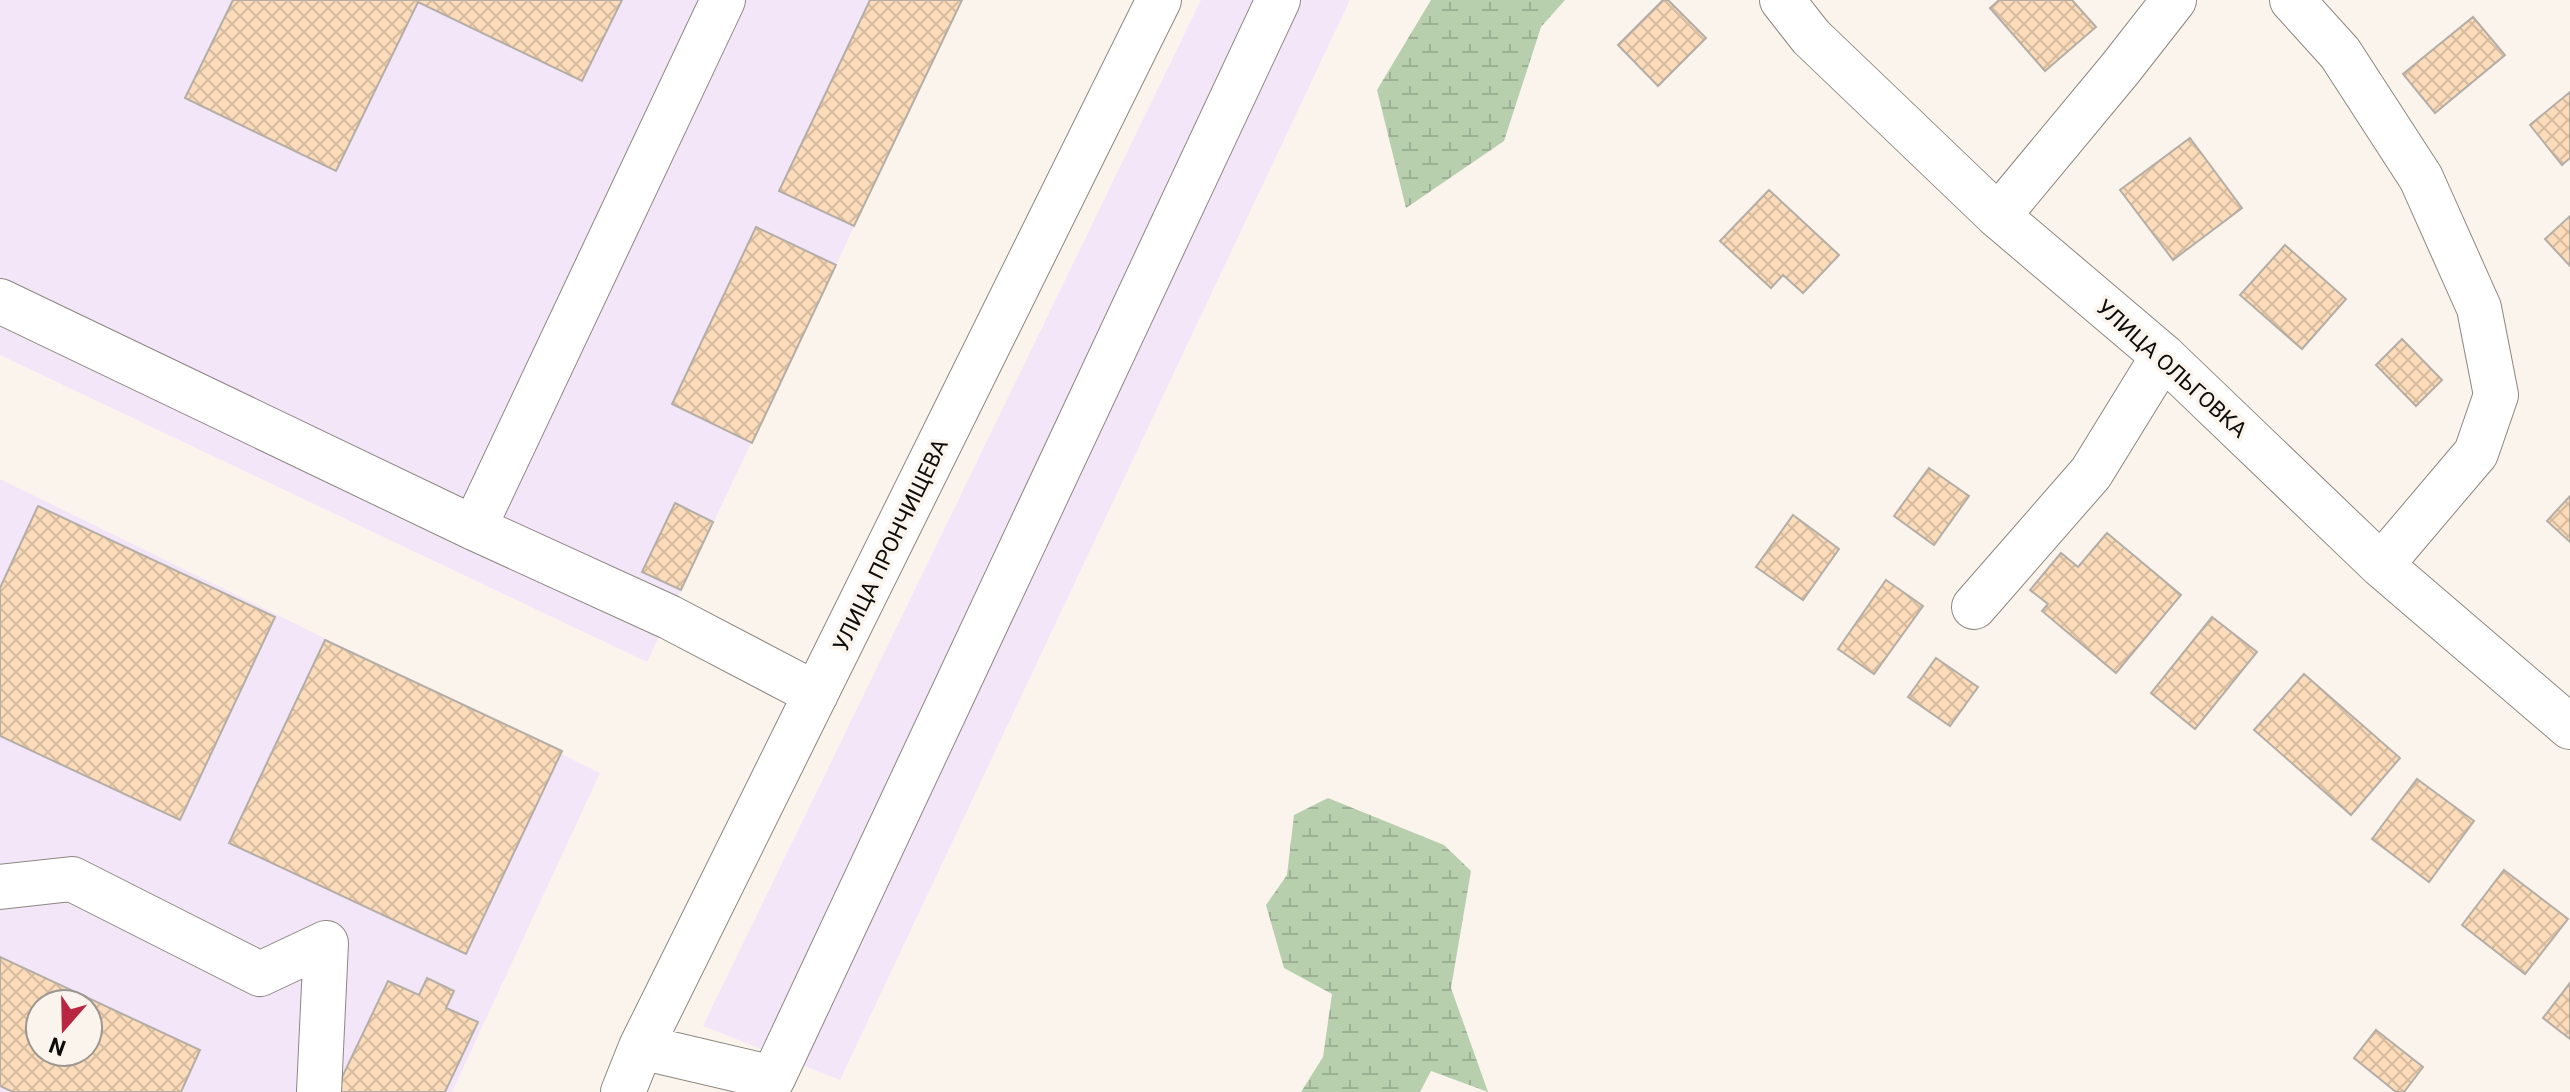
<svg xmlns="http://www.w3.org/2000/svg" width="2570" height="1092" viewBox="0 0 2570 1092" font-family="Roboto,sans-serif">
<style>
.industrial{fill:#f4e6f9;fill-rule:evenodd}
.wetland{fill:url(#wetland-marsh)}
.building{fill:url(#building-cross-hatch);stroke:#b4aea7;stroke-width:2;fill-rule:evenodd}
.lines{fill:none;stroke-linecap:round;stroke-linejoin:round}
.minor-casing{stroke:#8d8680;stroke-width:46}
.minor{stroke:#fff;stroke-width:44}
.labels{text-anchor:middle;stroke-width:7;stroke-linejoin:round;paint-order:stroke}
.street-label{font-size:22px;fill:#0e0c09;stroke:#fbf4ed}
</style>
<defs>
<pattern id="wetland-marsh" width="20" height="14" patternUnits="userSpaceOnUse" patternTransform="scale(2)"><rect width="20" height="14" fill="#b7cfac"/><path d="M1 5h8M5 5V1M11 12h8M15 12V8" fill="none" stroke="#9cb193"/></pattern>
<pattern id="building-cross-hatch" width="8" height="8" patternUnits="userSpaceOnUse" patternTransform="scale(2)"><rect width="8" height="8" fill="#fbdbb9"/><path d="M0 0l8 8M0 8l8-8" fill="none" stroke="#d6bb9e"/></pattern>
</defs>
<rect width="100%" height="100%" fill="#fbf4ed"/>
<path class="industrial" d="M0,0H962L647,662L0,355Z
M1201,0H1350L840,1080L703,1026Z
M0,479L600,773L452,1092H0ZM40,1004H88V1052H40Z"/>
<path class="wetland" d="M1431,0H1565L1541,27L1504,141L1406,208L1377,90Z
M1328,798L1444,845L1471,871L1451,988L1488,1092L1431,1071L1420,1092H1301L1323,1057L1332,994L1284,968L1266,905L1287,875L1294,815Z"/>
<path class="building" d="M233,0H622L582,81L418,2L336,171L185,98Z
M870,0H962L854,226L779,191Z
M1663,0H1668L1706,38L1658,86L1618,45Z
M1999,0H2072L2096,27L2045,71L1990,8Z
M2473,17L2505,55L2435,113L2403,74Z
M2570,92V158L2562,165L2530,125Z
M2190,138L2242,208L2173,260L2120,190Z
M1769,190L1839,255L1803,293L1783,275L1771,288L1720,241Z
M2570,216V266L2545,239Z
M756,227L836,265L752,443L672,404Z
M2285,245L2346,299L2302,349L2240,295Z
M2402,339L2442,380L2416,406L2376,365Z
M1929,468L1969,496L1934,545L1894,516Z
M2570,496V542L2547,521Z
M675,503L713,522L681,590L642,572Z
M38,506L275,617L180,820L0,736V588Z
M1793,515L1839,549L1803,600L1756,567Z
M2107,533L2181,595L2116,673L2042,611L2048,604L2030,590L2061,553L2078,567Z
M1886,580L1923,606L1874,674L1838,649Z
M2212,617L2257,652L2195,729L2151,693Z
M325,640L562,751L466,954L229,843Z
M1936,658L1978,687L1950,726L1908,697Z
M2304,674L2400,758L2351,815L2254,730Z
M2417,779L2474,821L2429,882L2372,839Z
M2504,870L2568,919L2525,974L2462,925Z
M0,957L200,1050L181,1092H13L0,1086ZM40,1004H88V1052H40Z
M427,978L454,991L446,1008L478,1022L445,1092H335L388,981L419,995Z
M2570,983V1039L2543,1018Z
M2376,1030L2423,1067L2404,1092H2396L2354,1058Z"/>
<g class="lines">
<g class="minor-casing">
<path id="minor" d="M1782,0L1811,37L1998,216L2163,356L2381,565L2570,727
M2292,0L2340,53L2421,178L2479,308L2496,395L2476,453L2381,565
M1998,216L2120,69L2174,0
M0,301L474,528L669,617L816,694
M474,528L723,0
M1974,607L2091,473L2163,356
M0,887L72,879L260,974L326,943L319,1092
M641,1047L773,1078L1278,0
M623,1092L641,1047L1159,0"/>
</g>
<use href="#minor" class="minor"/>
</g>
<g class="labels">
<g class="street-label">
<text transform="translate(2172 368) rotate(42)" y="8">УЛИЦА ОЛЬГОВКА</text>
<text transform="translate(890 545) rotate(-64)" y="8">УЛИЦА ПРОНЧИЩЕВА</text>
</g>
</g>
<g transform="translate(64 1028) rotate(200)"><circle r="38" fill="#fbf4ed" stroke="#9c9792" stroke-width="2"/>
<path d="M0-6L14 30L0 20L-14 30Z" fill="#b82642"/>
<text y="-12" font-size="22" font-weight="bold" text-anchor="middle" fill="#0e0c09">N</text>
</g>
</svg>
